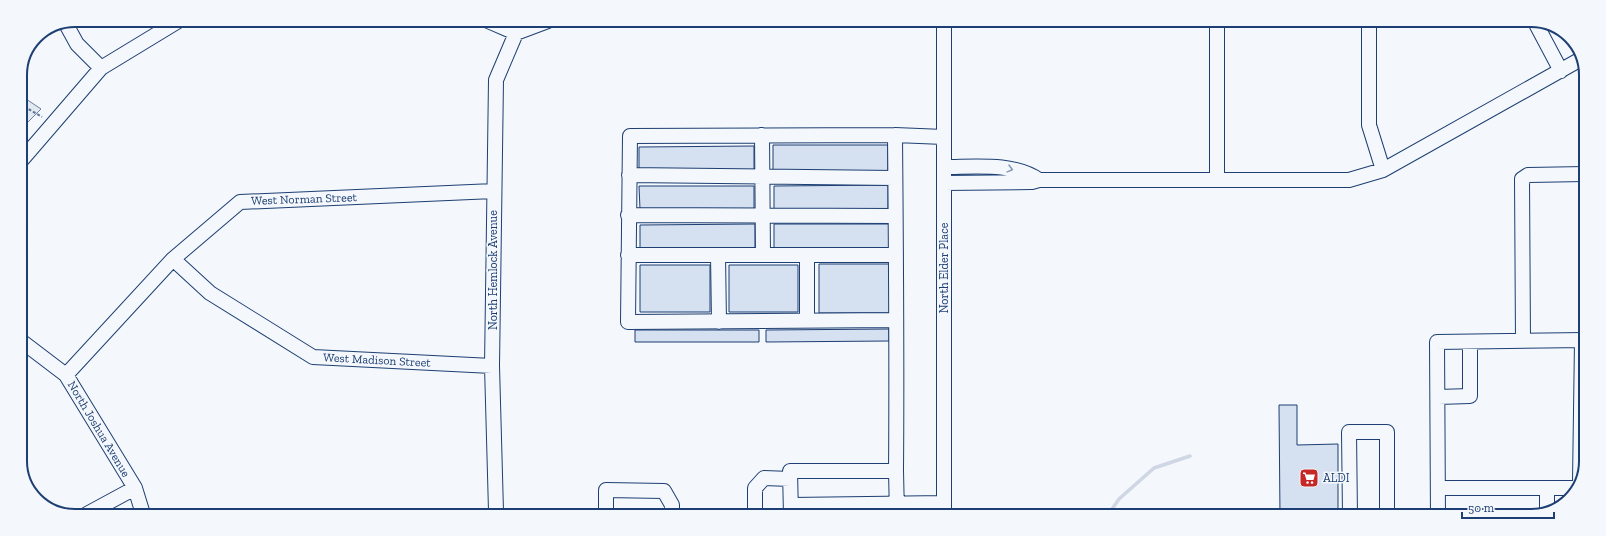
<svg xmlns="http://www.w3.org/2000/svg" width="1606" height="536" viewBox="0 0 1606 536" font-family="'Zilla Slab',serif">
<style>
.green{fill:#e3e9f0;stroke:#687fa3}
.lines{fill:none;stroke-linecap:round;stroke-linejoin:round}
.stream{stroke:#cfd7e4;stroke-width:3.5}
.building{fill:#d5e0f0;stroke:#1d3f73}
.minor-casing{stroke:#1d3f73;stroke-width:16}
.path{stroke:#5e769c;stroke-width:2;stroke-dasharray:3 2;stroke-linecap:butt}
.minor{stroke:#f4f7fb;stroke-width:14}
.oneway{stroke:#889bb7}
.labels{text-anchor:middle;stroke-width:3;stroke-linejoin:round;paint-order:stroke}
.street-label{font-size:12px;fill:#1d3f73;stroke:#f4f7fb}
.poi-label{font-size:12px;fill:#1d3f73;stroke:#f4f7fb;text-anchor:start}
.rim{fill:none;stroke:#1d3f73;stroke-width:2}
</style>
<rect width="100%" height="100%" fill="#f4f7fb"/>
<path class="green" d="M20,95L41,109L23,127L20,125Z"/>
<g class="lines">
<path class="stream" d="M1108,515L1119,499L1154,468L1190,456"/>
</g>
<path class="building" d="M773,145H888V171H773Z
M754,146V170H639V147Z
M888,185V211L774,212V186Z
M639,186H754V209H640Z
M755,224V249H640V225Z
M774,224H890V248H774Z
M819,264H890V313H819Z
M640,265H710V312H640Z
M729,265H798V312H729Z
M889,329V341L766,342V330Z
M635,330H759V342H635Z
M1279,405H1297V445L1338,444V512H1342V516H1280Z"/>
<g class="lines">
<g class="minor-casing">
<path id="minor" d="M488,21L516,33L548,21
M944,21V515
M1217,22V180
M1369,22V125L1383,170
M1535,22L1561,71
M66,24L77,44L101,68
M762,135L763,255
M895,135L944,137
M20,162L101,68L180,20H185
M944,167C974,167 1013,162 1039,180
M629,175L895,178
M944,183L1032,182L1039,180H1349L1383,170L1581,59
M628,215L895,216
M628,255H896
M718,255L719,322
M173,259L210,293L313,357L492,366
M807,321V255
M20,340L66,375L135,488L143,514
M1523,341L1522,179L1528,175L1585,174
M66,375L173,259L240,202L494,191
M1438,397L1470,396V342
M896,471L897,515
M1580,481L1582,341
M1438,488H1576
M1547,488V510
M791,505L944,503
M496,511L492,366L496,80L516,33
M87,514L135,488
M606,515V490L664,491L672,505V515
M755,515V488L764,478L790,479
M791,515L790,471H896C897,359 896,247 895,135L630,136L628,322L896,320
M1350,516L1349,432H1387V516
M1438,516L1437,342L1585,340"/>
</g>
<path class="path" d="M20,104L42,117"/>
<use href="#minor" class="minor"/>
</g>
<defs><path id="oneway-chevron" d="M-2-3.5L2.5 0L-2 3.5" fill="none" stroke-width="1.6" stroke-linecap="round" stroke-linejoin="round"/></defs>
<use class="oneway" href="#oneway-chevron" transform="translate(1010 169) rotate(15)"/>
<defs>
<g id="supermarket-square" transform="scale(1)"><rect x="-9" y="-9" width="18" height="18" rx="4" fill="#c62828" stroke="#f4f7fb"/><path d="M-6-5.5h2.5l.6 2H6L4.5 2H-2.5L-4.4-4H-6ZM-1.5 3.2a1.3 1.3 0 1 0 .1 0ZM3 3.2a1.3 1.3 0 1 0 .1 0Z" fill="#fff"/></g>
</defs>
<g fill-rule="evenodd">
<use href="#supermarket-square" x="1309" y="478"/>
</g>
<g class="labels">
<g class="street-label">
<text transform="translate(304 199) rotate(-2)" y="4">West Norman Street</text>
<text transform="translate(944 268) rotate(-90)" y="4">North Elder Place</text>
<text transform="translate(493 270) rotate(-90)" y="4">North Hemlock Avenue</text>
<text transform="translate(377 360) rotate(3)" y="4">West Madison Street</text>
<text transform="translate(99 429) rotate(59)" y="4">North Joshua Avenue</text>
</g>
<g class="poi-label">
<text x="1323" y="482">ALDI</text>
</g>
</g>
<path d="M0 0H1606V536H0ZM75 27H1531A48 48 0 0 1 1579 75V461A48 48 0 0 1 1531 509H75A48 48 0 0 1 27 461V75A48 48 0 0 1 75 27Z" fill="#f4f7fb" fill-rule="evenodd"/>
<path class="rim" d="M75 27H1531A48 48 0 0 1 1579 75V461A48 48 0 0 1 1531 509H75A48 48 0 0 1 27 461V75A48 48 0 0 1 75 27Z"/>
<path d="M1462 512v6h92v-6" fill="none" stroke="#1d3f73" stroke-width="2"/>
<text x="1468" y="512" font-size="12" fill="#1d3f73" stroke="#f4f7fb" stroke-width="3" paint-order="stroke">50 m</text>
</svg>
